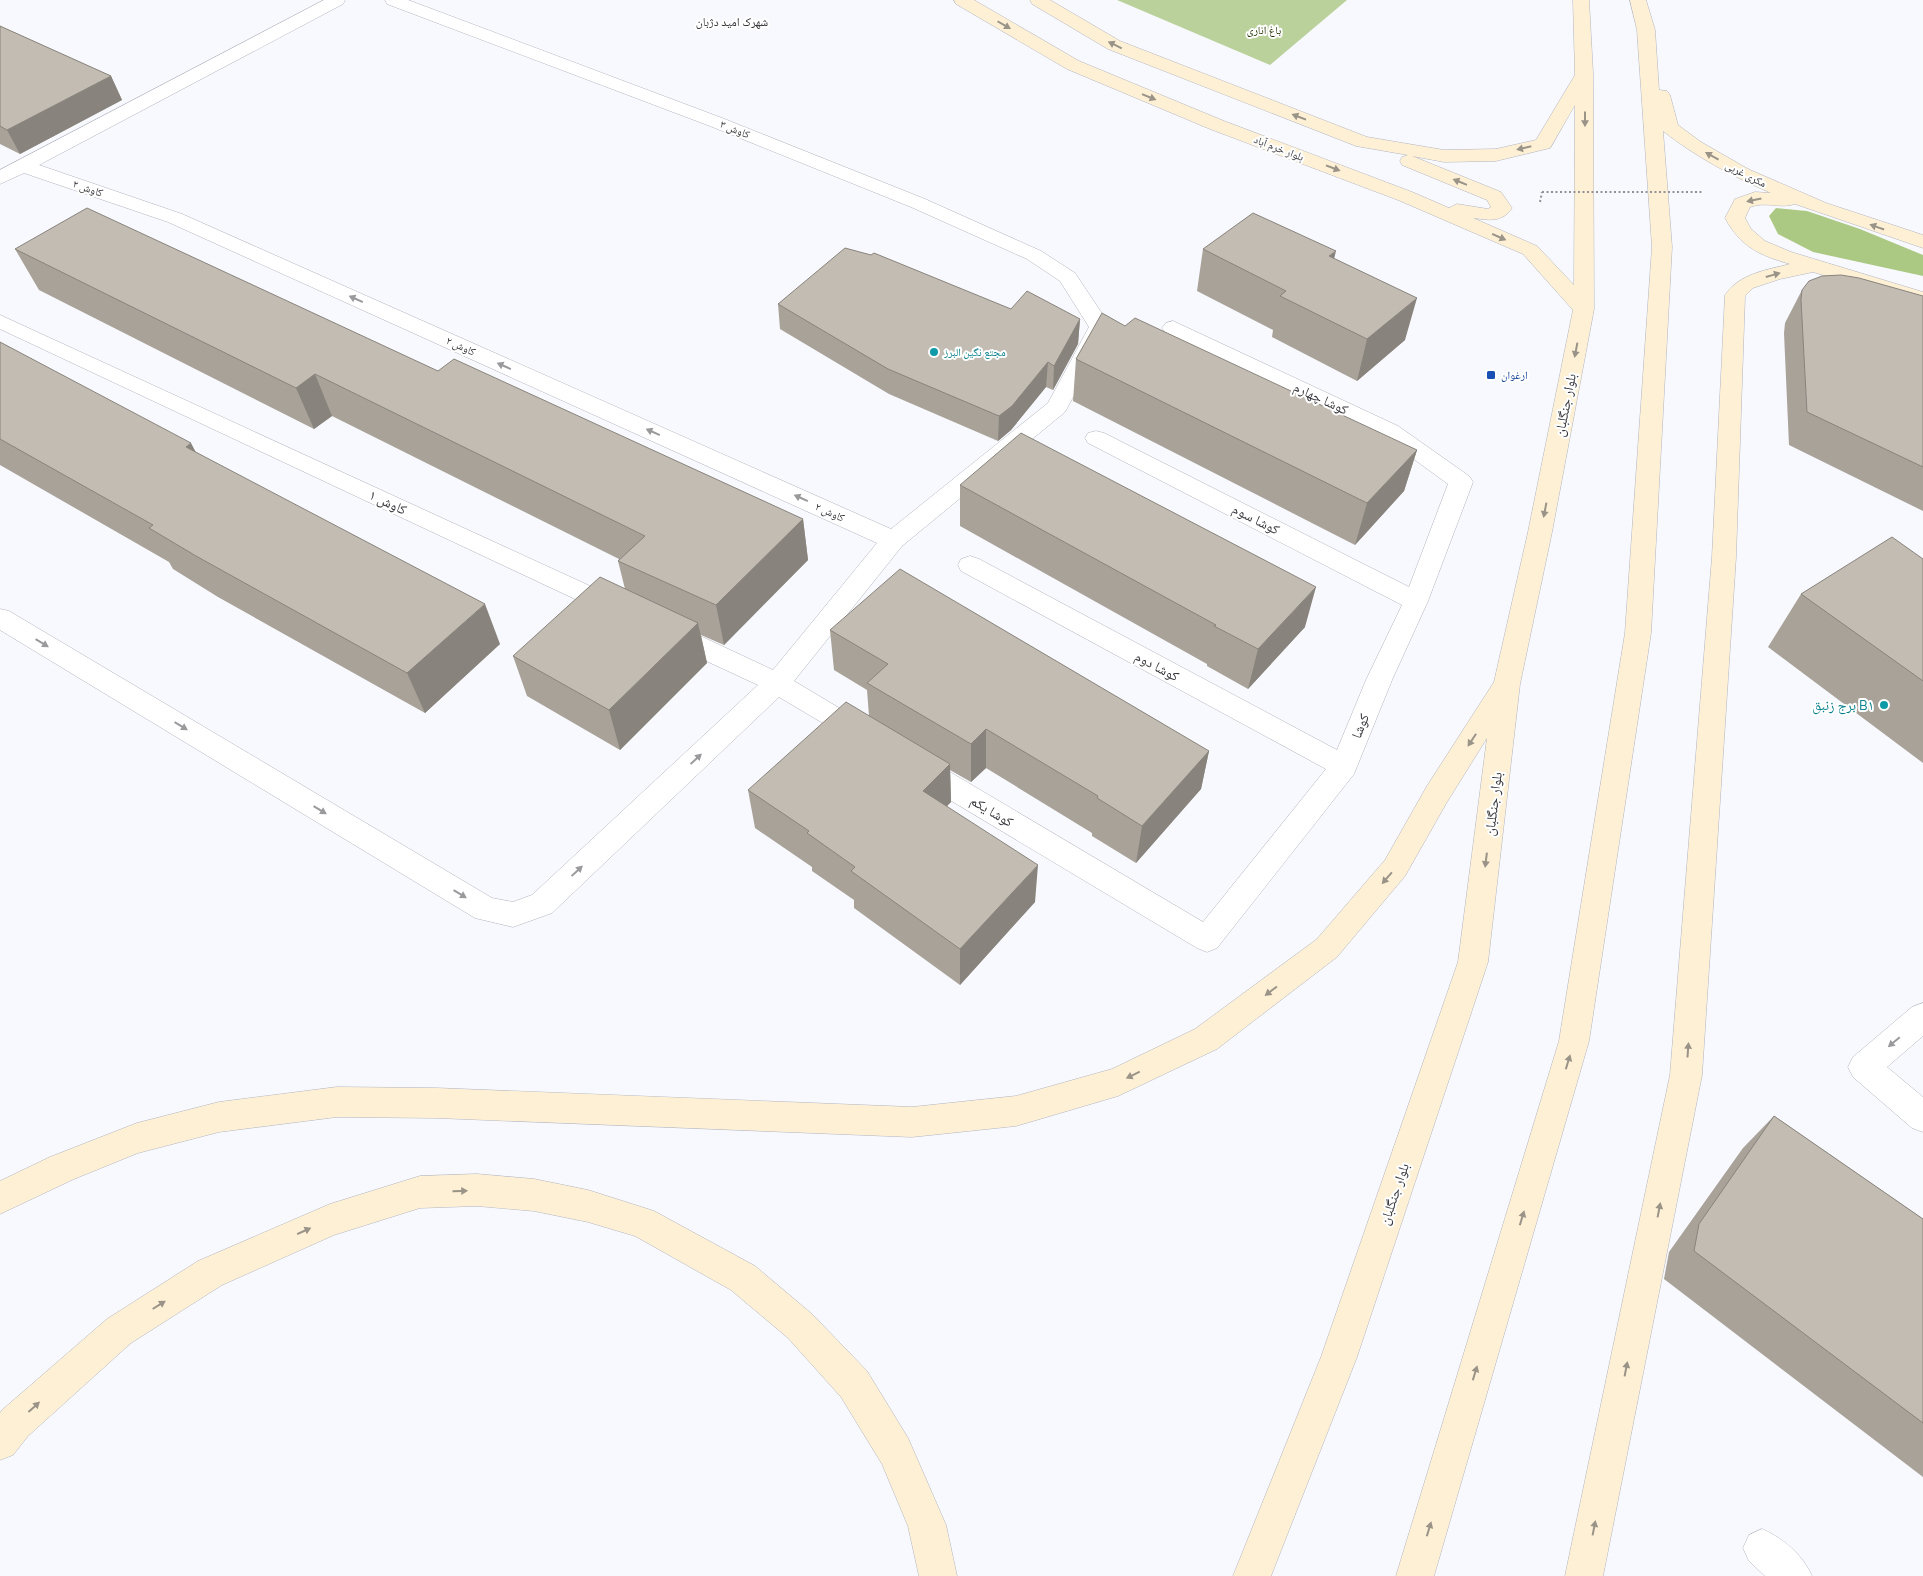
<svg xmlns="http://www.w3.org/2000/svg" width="1923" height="1576" viewBox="0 0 1923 1576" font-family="'Titillium Web','Noto Naskh Arabic',sans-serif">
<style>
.green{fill:#bad19b}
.forest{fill:#acc984}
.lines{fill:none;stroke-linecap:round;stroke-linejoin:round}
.street-casing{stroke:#b2b4bf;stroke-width:1}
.secondary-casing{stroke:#b2b4bf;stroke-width:1}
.path{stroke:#929297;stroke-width:2;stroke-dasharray:2 2.5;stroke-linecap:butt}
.street{fill:#fff;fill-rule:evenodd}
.secondary{fill:#fef0d5;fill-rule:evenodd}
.path-bridge{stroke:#929297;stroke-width:2;stroke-dasharray:2 2.5;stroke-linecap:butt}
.wall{fill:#a8a299}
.shaded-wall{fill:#88847d}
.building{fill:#c3bcb2;stroke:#88847d}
.oneway{fill:#9a9388}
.oneway2{fill:#9a9a9d}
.culture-dot{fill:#0f9aa8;stroke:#fff;stroke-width:2}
.transit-dot{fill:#1a4fb4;stroke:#fff;stroke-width:2}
.labels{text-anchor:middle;stroke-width:4;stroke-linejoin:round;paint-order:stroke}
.far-park-label{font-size:11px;fill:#243501;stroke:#fff}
.far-street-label{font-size:11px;fill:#36363b;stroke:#fff}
.far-culture-label{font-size:11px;fill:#0d838f;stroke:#fff;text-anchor:start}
.far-transit-label{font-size:11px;fill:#164399;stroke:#fff;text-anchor:start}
.far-neighbourhood-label{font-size:12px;fill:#36363b;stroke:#fff}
.street-label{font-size:14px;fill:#36363b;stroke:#fff}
.culture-label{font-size:14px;fill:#0d838f;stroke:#fff;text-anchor:end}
</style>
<rect width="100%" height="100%" fill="#f8f9fe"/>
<path class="green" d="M1117,0H1347L1270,65Z"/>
<path class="forest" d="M1776,208L1807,211L1860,229L1923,255V276L1813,252L1778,234L1769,216Z"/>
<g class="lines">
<g class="street-casing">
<path id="street" d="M324,0H345L343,4L39,165L182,214L891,529L1048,403L1089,327L1060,281L1027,259L911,207L710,126L387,4L385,0H408L722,118L925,199L1041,251L1075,273L1111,327L1065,412L902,546L794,681L871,727L875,734L871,741L862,744L853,741L779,697L552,913L513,927L475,918L0,630V609L9,611L492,898L513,902L532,895L758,685L661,640L657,633L661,626L670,624L679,626L773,670L877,543L168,222L24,173L0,184V170Z
M0,315L627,603L631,609L627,615L618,618L609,615L0,329Z
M1173,321L1398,426L1469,476L1473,482L1428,601L1392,680L1354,774L1217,948L1207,952L1197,948L908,775L904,767L908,759L918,756L928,759L1203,922L1326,769L961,571L958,565L961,559L970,556L979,559L1337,750L1366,680L1402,605L1088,443L1085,438L1088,433L1096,431L1104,433L1409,587L1448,484L1382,436L1166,333L1162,328L1166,323Z
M1923,1003V1036L1887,1067L1923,1097V1132L1912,1128L1853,1077L1848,1067L1853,1057L1912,1007Z
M1762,1529C1783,1538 1803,1555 1812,1576H1765L1749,1561L1743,1548L1749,1535Z"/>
</g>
<g class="secondary-casing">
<path id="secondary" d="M954,0H974L1079,61L1224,121L1412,192L1449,208L1457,204L1488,209L1491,207L1487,200L1402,165L1400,161L1402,157L1408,155L1356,146L1108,49L1032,4L1030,0H1050L1120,41L1367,137L1444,150L1496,149L1536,140L1575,75L1573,0H1589L1593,73L1594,309L1552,532L1520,684L1488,962L1357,1357L1271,1576H1233L1321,1357L1458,962L1487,738L1447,802L1405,876L1337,957L1217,1049L1118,1096L1016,1126L912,1137L436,1118L337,1117L219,1132L138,1153L74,1179L0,1214V1181L50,1157L137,1123L219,1102L337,1087L436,1088L912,1107L1016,1096L1112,1069L1195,1029L1317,939L1385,860L1427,786L1494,682L1528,532L1573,310L1523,254L1398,200L1210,129L1067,69L956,4ZM1575,105L1574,285L1537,246L1473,218C1489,220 1502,223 1512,208L1501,192L1412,156L1444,162L1496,161L1550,148Z
M1630,0H1646L1655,30L1659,90L1667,91L1670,95L1678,125L1701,142L1748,169L1826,203L1923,235V248L1795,204C1781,209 1765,201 1750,207L1745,218L1751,229L1765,241L1791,252L1923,292V305L1813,272L1780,279L1753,288L1745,296L1736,557L1702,1075L1603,1576H1565L1670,1075L1712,557L1725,295C1739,274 1766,270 1790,264C1759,255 1741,247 1725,218L1735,199L1755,192L1771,193C1732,176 1696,157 1663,131L1672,247L1651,633L1589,1041L1434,1576H1396L1559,1041L1625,633L1652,247L1637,30Z
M477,1174L534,1179L588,1190L654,1211L755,1266L812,1314L867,1371L908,1438L946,1525L957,1576H919L908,1526L882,1464L841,1397L788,1338L731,1290L635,1236L588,1222L534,1211L477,1206L420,1208L334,1235L222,1285L131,1343L28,1436L13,1455L0,1460V1413L2,1410L107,1319L198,1261L330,1204L420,1176Z"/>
</g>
<path class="path" d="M1540,202L1542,192"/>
<use href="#street" class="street"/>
<use href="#secondary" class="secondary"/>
<path class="path-bridge" d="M1542,192H1704"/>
</g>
<path class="wall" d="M0,26L111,76L122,100L20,154L0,144Z
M15,249L438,371L803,519L808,560L724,645L701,635L707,663L620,750L527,696L513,656L625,589L618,561L619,559L332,416L314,429L39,290Z
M1203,249L1334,259L1405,340L1357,381L1272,337L1273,330L1197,291Z
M1802,290L1923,296V511L1789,445L1784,333L1785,323Z
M778,304L1011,309L1080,319L1078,344L1053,390L1046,387L1011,430L998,441L889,394L780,329Z
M1125,326L1417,450L1404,491L1355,545L1073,401L1076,359Z
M0,342L196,452L500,644L425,713L218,597L173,569L169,562L0,465Z
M960,485L1305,627L1248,689L1207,666V664L960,526Z
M1923,559V763L1768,647L1801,594Z
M830,630L1209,751L1201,789L1136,863L1092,836V833L986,768L971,782L950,770L951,802L947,806L1035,902L960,985L854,908V900L812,871V867L755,828L748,790L869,716L867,690L834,670Z
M1774,1116L1923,1219V1477L1664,1279L1669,1252L1743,1148Z"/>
<path class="shaded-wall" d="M111,76L122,100L20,154L7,130Z
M1336,251L1326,292L1329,256Z
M1417,298L1405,340L1357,381L1367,339Z
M1080,319L1078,344L1053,390L1054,366Z
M1048,362L1046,387L1011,430L998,441L999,416Z
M315,374L332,416L314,429L296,388Z
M191,443L213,485L186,447Z
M1417,450L1404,491L1355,545L1367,503Z
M803,519L808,560L724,645L716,605Z
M1316,587L1305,627L1248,689L1258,649Z
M485,604L500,644L425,713L407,673Z
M698,623L707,663L620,750L609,710Z
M986,729V768L971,782V744Z
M1209,751L1201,789L1136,863L1142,826Z
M950,764L951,802L924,829L923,791Z
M1038,865L1035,902L960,985V949Z"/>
<path class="building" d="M0,26L111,76L7,130L0,126Z
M87,208L438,371L454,359L803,519L716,605L618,561L645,536L315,374L296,388L15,249Z
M1253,213L1336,251L1329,256L1417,298L1367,339L1280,296L1286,291L1203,249Z
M845,248L871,255L874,253L1011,309L1027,291L1080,319L1054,366L1048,362L1012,406L999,416L888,369L778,304Z
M1841,275L1859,278L1923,296V467L1807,412L1801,300L1802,290L1809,281L1822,276Z
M1102,313L1125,326L1135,318L1417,450L1367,503L1076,359Z
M0,342L191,443L186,447L485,604L407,673L196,556L149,528L153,525L0,439Z
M1021,433L1316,587L1258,649L1214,626L1216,625L960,485Z
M1892,537L1923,559V681L1801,594Z
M900,569L1209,751L1142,826L1097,798L1098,796L986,729L971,744L867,683L888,664L830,630Z
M600,577L698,623L609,710L513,656Z
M846,702L950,764L923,791L1038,865L960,949L851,871L855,867L807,833L809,831L748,790Z
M1774,1116L1923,1219V1423L1694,1251L1699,1224Z"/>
<defs><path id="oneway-solid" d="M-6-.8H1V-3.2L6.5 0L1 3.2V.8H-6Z" transform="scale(1.25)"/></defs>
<g class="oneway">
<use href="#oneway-solid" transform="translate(1004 25) rotate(30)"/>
<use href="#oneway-solid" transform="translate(1115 45) rotate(-154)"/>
<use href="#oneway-solid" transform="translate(1149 97) rotate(22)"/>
<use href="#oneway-solid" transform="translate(1299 117) rotate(-159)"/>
<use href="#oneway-solid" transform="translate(1585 119) rotate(90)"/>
<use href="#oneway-solid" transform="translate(1524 148) rotate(167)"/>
<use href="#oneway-solid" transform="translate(1712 156) rotate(-151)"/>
<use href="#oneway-solid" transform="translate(1333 168) rotate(21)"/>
<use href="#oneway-solid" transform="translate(1460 182) rotate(-158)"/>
<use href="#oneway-solid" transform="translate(1754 200) rotate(168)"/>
<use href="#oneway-solid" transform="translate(1877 227) rotate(-161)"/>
<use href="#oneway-solid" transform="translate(1499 237) rotate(24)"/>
<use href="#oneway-solid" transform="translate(1773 275) rotate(-16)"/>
<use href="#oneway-solid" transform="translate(1576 350) rotate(101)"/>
<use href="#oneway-solid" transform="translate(1545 510) rotate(101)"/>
<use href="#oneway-solid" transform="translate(1472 740) rotate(123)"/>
<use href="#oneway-solid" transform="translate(1486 860) rotate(97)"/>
<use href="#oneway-solid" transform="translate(1387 878) rotate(131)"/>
<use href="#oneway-solid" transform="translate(1271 991) rotate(143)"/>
<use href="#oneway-solid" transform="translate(1688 1050) rotate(-86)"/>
<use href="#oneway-solid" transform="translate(1568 1062) rotate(-73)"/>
<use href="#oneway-solid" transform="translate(1133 1075) rotate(154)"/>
<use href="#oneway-solid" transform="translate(460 1191) rotate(-1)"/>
<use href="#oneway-solid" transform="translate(1659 1210) rotate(-79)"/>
<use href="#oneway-solid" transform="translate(1522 1218) rotate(-73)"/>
<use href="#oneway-solid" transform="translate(304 1231) rotate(-24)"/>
<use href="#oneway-solid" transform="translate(159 1305) rotate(-32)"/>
<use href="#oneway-solid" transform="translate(1626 1369) rotate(-79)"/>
<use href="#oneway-solid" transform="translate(1475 1373) rotate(-73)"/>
<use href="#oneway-solid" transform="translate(34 1407) rotate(-42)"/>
<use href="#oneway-solid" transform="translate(1594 1528) rotate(-79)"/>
<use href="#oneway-solid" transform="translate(1429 1529) rotate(-73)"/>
</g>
<g class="oneway2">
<use href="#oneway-solid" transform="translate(356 299) rotate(-156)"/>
<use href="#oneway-solid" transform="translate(504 366) rotate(-156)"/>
<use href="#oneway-solid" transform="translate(653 432) rotate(-156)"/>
<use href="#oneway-solid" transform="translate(801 498) rotate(-156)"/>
<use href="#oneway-solid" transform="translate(42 643) rotate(31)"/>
<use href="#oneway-solid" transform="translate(181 726) rotate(31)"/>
<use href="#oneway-solid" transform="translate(696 759) rotate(-43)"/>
<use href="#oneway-solid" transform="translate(320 810) rotate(31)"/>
<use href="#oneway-solid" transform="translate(577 871) rotate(-43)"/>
<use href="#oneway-solid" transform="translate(460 894) rotate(31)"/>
<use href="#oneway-solid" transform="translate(1894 1042) rotate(140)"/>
</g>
<g class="culture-dot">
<circle cx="934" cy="352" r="5"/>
<circle cx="1884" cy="705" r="5"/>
</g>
<rect class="transit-dot" x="1486" y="370" width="10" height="10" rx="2.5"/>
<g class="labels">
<g class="far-park-label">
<text x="1264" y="34">باغ اناری</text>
</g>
<g class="far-street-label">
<text transform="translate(735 129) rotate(22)" y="4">کاوش ۳</text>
<text transform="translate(1279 148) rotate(21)" y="4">بلوار خرم آباد</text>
<text transform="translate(1746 174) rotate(27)" y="4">مکری غربی</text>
<text transform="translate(88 188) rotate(19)" y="4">کاوش ۲</text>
<text transform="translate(461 346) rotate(24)" y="4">کاوش ۲</text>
<text transform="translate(830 512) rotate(24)" y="4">کاوش ۲</text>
</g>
<g class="far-culture-label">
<text x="944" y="356">مجتع نگین البرز</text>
</g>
<g class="far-transit-label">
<text x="1501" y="379">ارغوان</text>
</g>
<g class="far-neighbourhood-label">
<text x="732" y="26">شهرک امید دژبان</text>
</g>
<g class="street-label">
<text transform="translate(1321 398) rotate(25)" y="5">کوشا چهارم</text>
<text transform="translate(1565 405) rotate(-79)" y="5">بلوار جنگلبان</text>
<text transform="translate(388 502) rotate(25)" y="5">کاوش ۱</text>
<text transform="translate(1256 519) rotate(27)" y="5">کوشا سوم</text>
<text transform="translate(1157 666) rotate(28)" y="5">کوشا دوم</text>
<text transform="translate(1360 726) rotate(-68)" y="5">کوشا</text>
<text transform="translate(1493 804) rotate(-83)" y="5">بلوار جنگلبان</text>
<text transform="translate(992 811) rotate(31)" y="5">کوشا یکم</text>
<text transform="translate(1394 1194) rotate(-71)" y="5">بلوار جنگلبان</text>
</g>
<g class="culture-label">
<text x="1874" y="710">برج زنبق B۱</text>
</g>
</g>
</svg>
